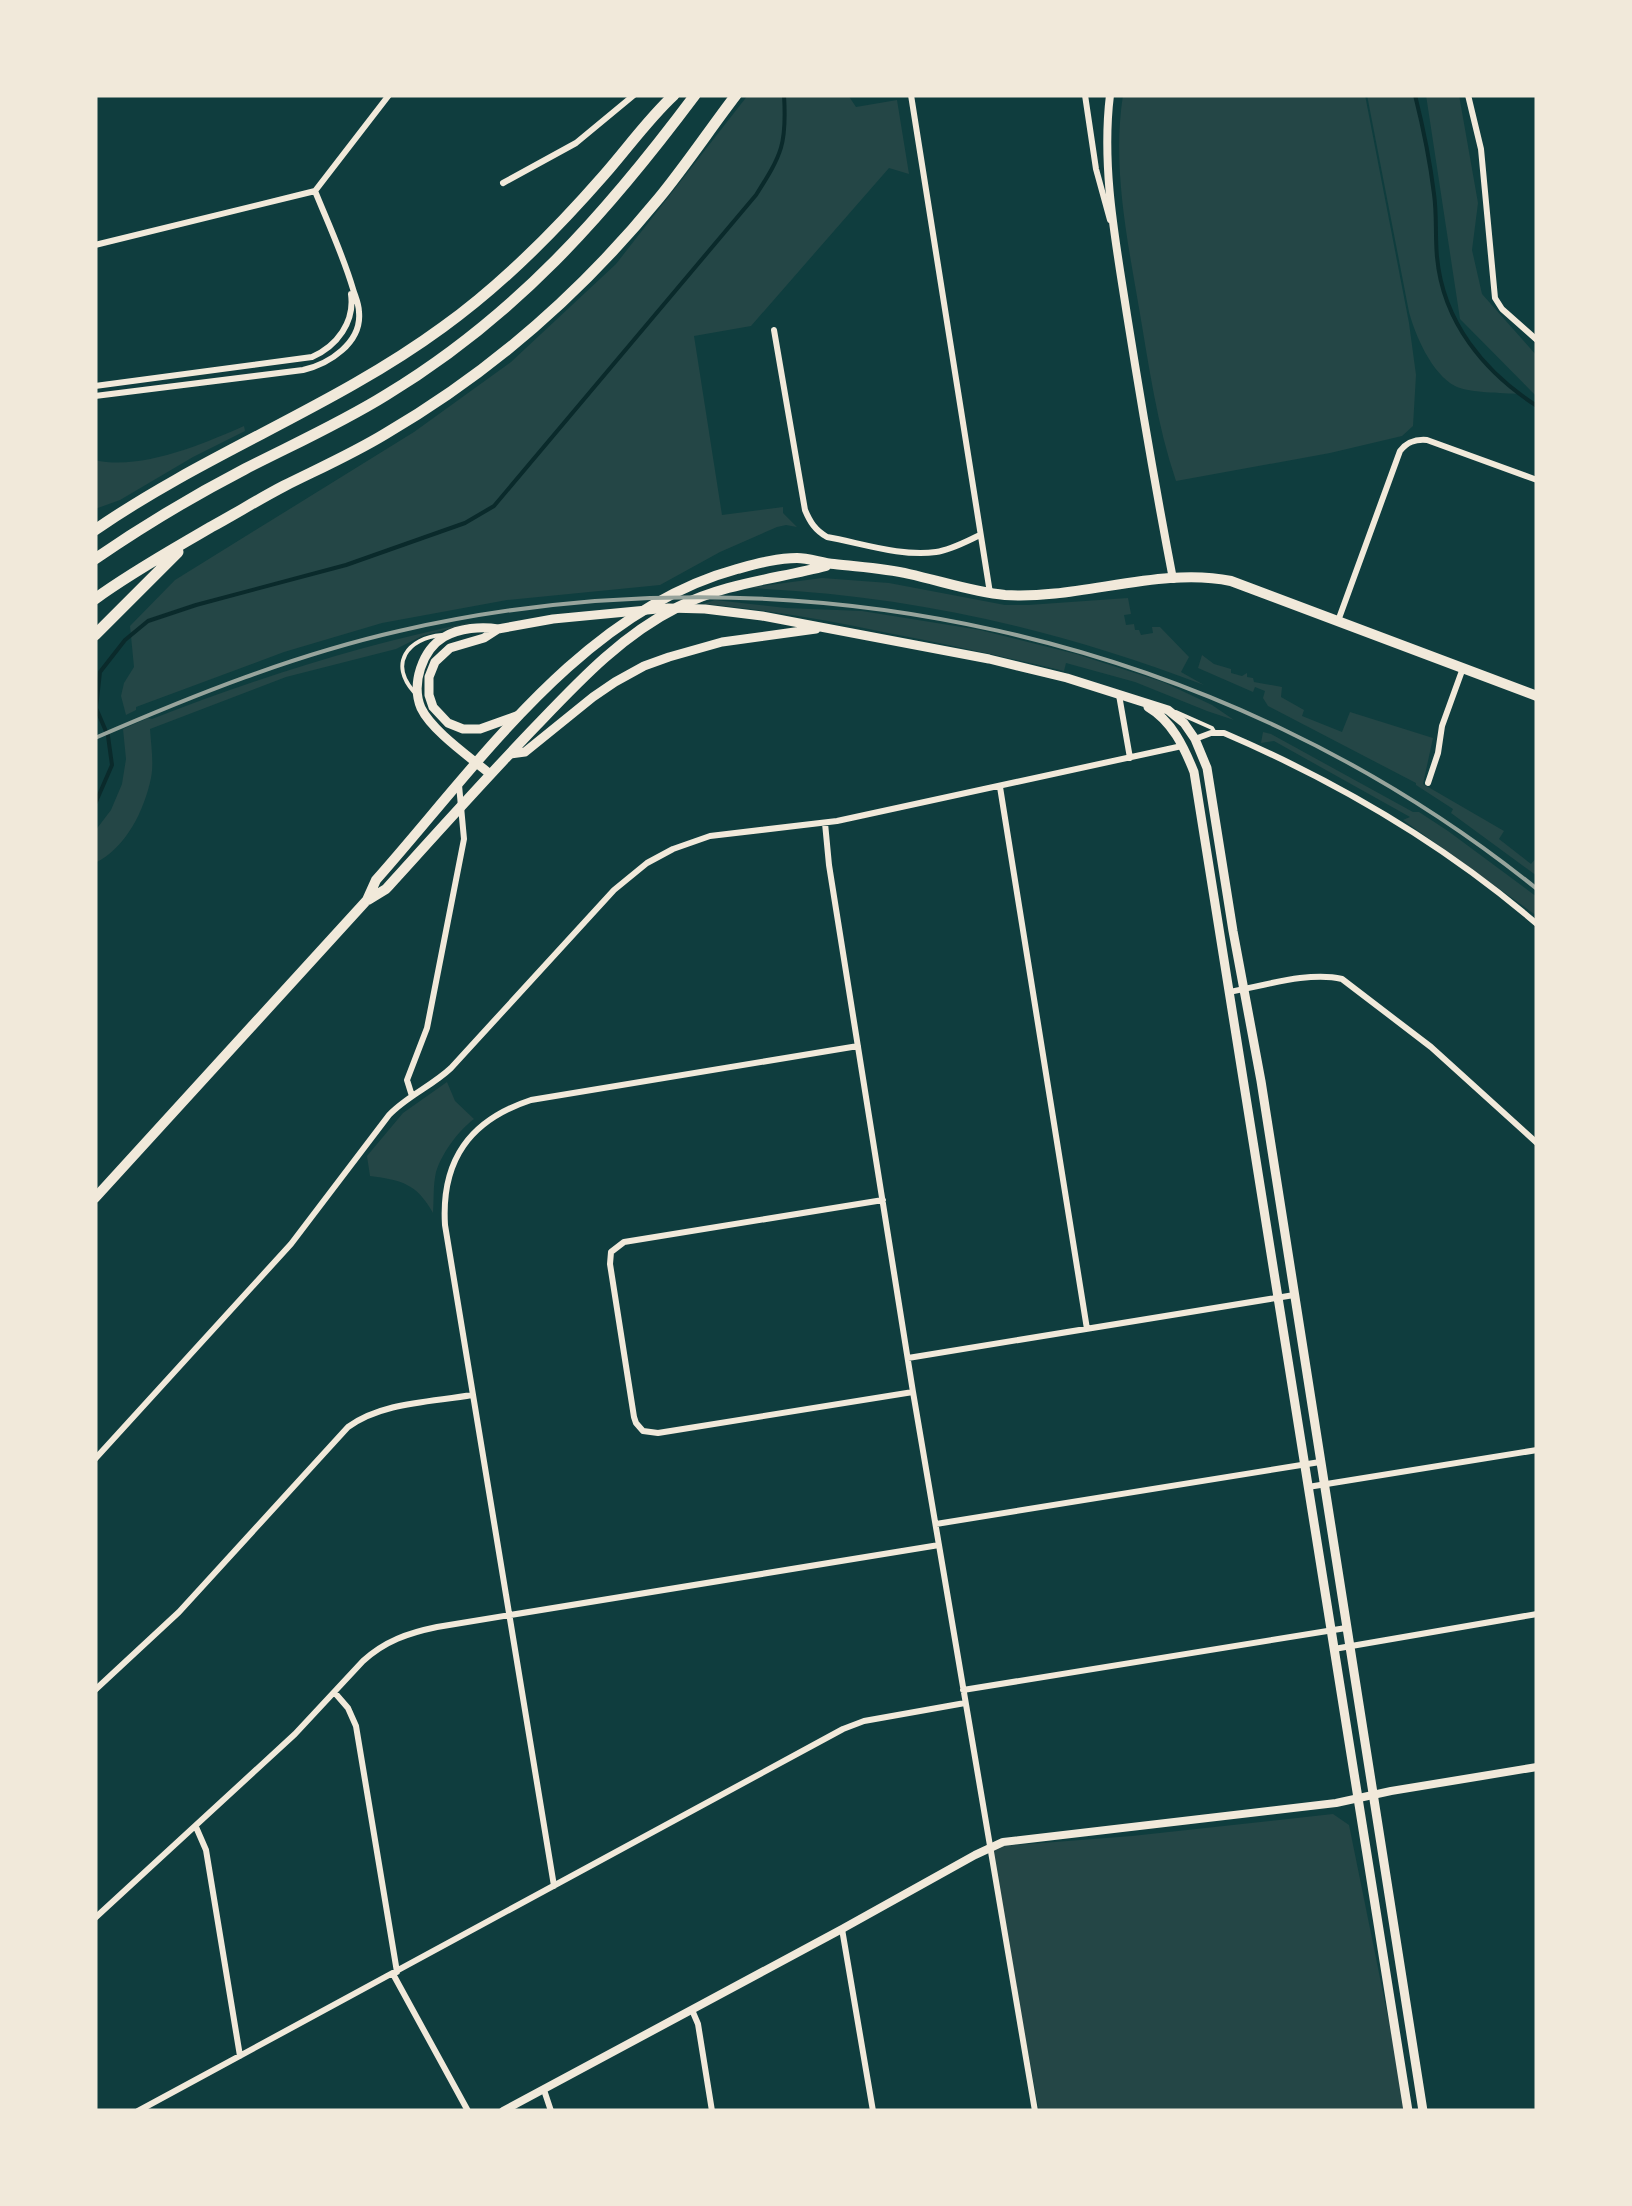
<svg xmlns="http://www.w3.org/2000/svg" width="1632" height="2206" viewBox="0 0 1632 2206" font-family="'Space Grotesk',sans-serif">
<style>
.green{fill:#244646}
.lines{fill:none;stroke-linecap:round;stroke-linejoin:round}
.stream{stroke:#0a2a2b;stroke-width:4}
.service{stroke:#f1e9da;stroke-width:4}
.minor{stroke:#f1e9da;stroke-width:6}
.tertiary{stroke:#f1e9da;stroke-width:8}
.secondary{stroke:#f1e9da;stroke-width:9}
.primary{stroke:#f1e9da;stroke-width:10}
.motorway{stroke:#f1e9da;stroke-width:11}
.rail{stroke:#97a49c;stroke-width:4}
</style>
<rect width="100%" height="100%" fill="#0f3d3e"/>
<path class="green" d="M748,95H848L856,107L897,100L909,174L889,168L751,326L694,336L722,515L783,507V513L797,527L786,525L777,527L720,552L660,585L507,600L382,623L284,652L136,707V710L126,715L121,696L124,683L134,667L130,626L175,580L414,432L511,362L616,264Z
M1123,95H1365L1409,323L1416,375L1413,426L1402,436L1330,453L1176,481C1157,425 1149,366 1139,308C1127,238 1112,166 1123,95Z
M1367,95H1415L1435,198L1437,260L1451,316L1476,354L1519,394C1503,393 1468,393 1455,386C1432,374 1415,335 1409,312Z
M1426,95H1459L1478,203L1472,250L1482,294L1537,356L1536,396L1460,319Z
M244,426L245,431L193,457L120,500L95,509V460C140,471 203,444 244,426Z
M822,578L889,583L1005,605H1028L1128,598L1131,614L1124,615L1126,625L1134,624L1135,630H1139L1141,635L1153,633L1152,627H1160L1189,657L1181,672L1204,685C1053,628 910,595 748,588Z
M715,600L786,608L862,611L980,630L1076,654L1163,682L1212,705L1234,720L1207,711L1135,682L1066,663L1064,671C1006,657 947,644 888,633C827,620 765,609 703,604Z
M474,622L422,636L396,649L286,677L150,729C151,745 154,763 151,778C144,811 126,848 95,863V831L111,810L122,784L126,759L123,729L148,718L152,719C257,678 363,644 474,622Z
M1202,655L1214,664L1231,669V673L1242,676L1247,673V677L1253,678L1254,682L1282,687L1281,697L1304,710L1302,716L1342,732L1350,712L1433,738L1423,784L1504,831L1499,839L1531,864L1537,857V876L1451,813L1453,809L1416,785V783L1268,706L1263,698L1265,691L1255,687L1253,692L1198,668Z
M1263,732L1271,734L1413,812H1419L1448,831L1537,897V916L1403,820L1410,817L1274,741L1261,743Z
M447,1082L455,1101L474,1119C458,1131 442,1153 436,1172C433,1185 434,1200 433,1213C417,1184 402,1180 370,1176L367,1156L403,1113Z
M1333,1814L1349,1825L1407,2111H1039L990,1847L1132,1836Z"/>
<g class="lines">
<path class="stream" d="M1415,95C1423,127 1430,161 1434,194C1437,215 1435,236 1437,257C1443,322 1484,372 1537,406
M95,804L112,765L108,736L96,708L100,672L125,640L148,621L196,605L346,565L465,523L494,506L756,195C782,154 787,144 784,95"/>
<path class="service" d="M414,692C389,664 407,638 442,635
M1176,712L1212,728L1215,733"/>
<path class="minor" d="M911,95L990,593
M1085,95L1096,169L1110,220
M1468,95L1481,149L1495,298L1502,309L1537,340
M503,183L576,143L634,95
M95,245L315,191L389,95
M774,330L805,510C810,522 815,530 827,537C861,543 901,557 936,552C951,550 967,541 980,535
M95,386L312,357C337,346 355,322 351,294
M95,396L303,370C329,364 362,343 359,312C359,304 355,296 353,289C343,255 328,223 315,191
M1338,621L1400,451C1407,442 1415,439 1427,440L1537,480
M1119,695L1130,758
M1195,739L1211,733H1224C1336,781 1445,845 1537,924
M1428,783L1438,753L1442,726L1463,668
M1000,787L1087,1329
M825,823L829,865L913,1392L1035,2111
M1229,992C1263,986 1309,971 1342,979L1431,1047L1537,1143
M412,1096L407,1080L427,1028L464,839L459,785
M883,1200L624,1242L611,1252L610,1264L634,1417L636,1423L643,1431L658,1433L913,1392
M908,1358L1294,1295
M95,1459L291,1244L389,1115C407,1096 432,1086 451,1068L614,890L647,863L673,849L710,836L837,821L1182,746
M1308,1487L1537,1450
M936,1524L1320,1462
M1334,1649L1537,1614
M95,1690L179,1612L348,1427C382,1402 432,1402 472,1395
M963,1690L1346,1628
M335,1693L348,1708L356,1726L397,1972
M196,1827L206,1850L240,2056
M554,1886L445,1225C441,1160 470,1120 531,1100L858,1046
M95,1918L295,1734L363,1661C385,1641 408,1633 437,1627L939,1545
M842,1929L873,2111
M393,1974L468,2111
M692,2010L698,2024L712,2111
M544,2090L551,2111
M138,2111L843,1729L864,1721L965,1703"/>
<path class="tertiary" d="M1110,95C1101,168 1116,243 1127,315C1141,403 1156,491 1173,579
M503,2111L842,1929L975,1855L1003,1842L1336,1803L1391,1791L1537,1767"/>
<path class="secondary" d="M1148,707C1172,721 1184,747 1194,772L1408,2111
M519,715L480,729H463L448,723L433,707L429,695V677L435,662L450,648L484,638L498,629L553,619L668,608L705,609L762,616L989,659L1067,678L1168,710L1184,723L1195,739L1207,768L1233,931L1261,1081L1423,2111
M510,754L525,752L593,697L615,682L644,666L669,657L722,642L816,629
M490,774C470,757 432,731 421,708C411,684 422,650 444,637C459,628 482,626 498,629"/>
<path class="primary" d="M368,900L386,889C436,834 486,778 537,725C580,680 622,635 678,607C725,583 776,579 826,566
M95,1198L367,900L376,880C478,765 582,611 737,569C756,564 777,558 797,558C809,558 822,563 834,564C859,567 884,568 909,574C941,581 973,592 1005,595C1078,600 1161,566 1231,581L1537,696"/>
<path class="motorway" d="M95,530C206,453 334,407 443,327C503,284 556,230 604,175C627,149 648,119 674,95
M95,559C143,526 193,496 245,469C292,445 341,423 386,395C515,317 606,214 695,95
M95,599C132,572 172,550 211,527C235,514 259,499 284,486C318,469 352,454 385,434C490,373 582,292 659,198C686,165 710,129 736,95
M95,635L178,552"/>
<path class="rail" d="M95,738C194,695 294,655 399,631C793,540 1222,635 1537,889"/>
</g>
<rect width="1632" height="2206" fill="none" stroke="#f1e9da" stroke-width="195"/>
</svg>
